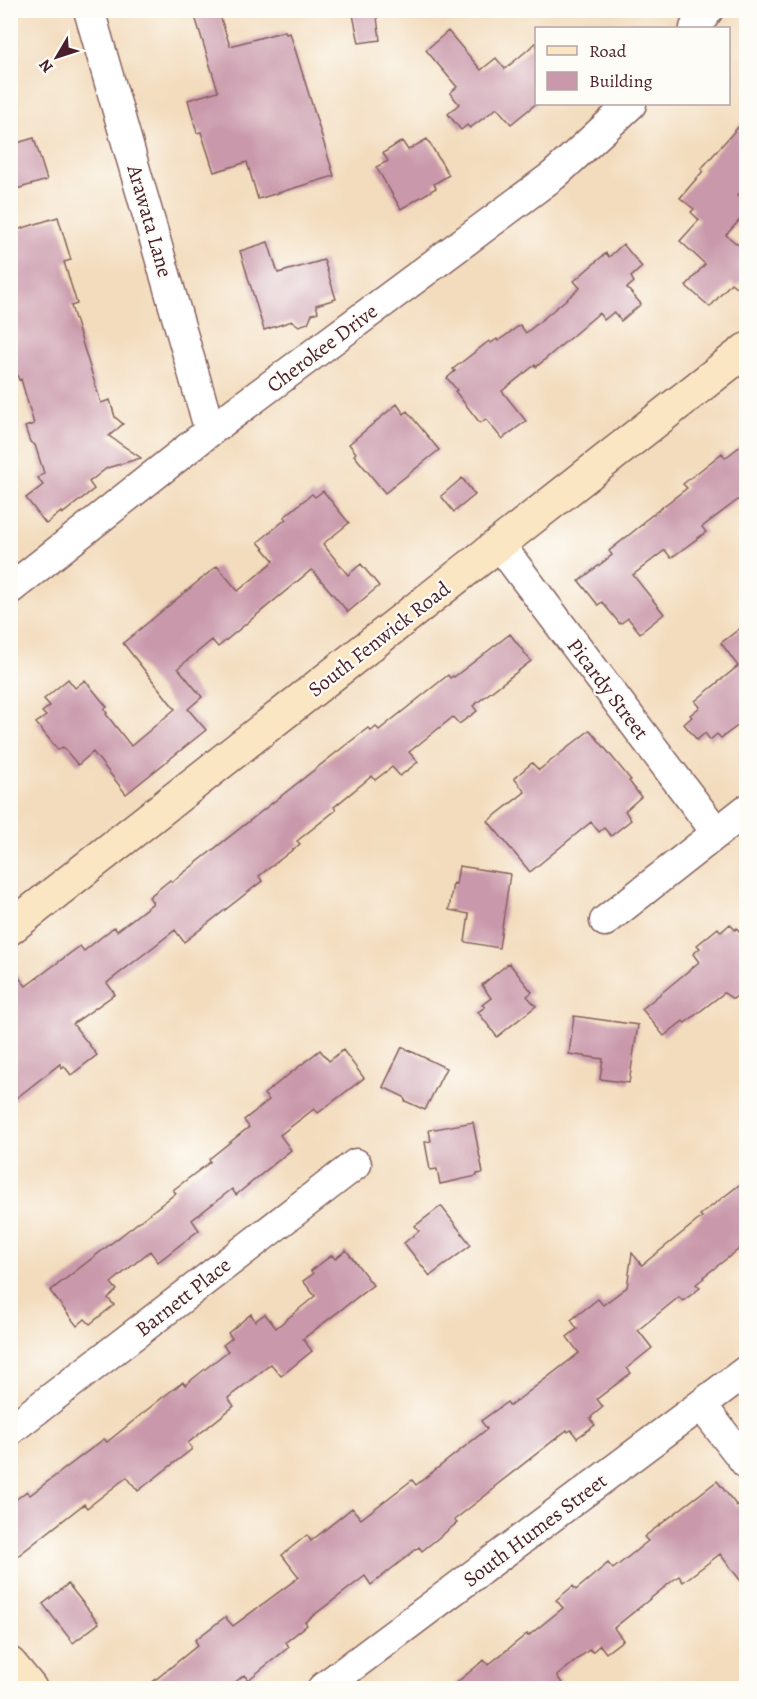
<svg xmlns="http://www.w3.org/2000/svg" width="757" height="1699" viewBox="0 0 757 1699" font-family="Alegreya,serif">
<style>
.building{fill:#c998aa}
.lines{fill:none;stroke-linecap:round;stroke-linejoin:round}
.street-casing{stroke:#85615e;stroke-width:33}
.secondary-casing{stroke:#85615e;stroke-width:36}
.street{stroke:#fff;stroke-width:30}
.secondary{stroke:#fbe6c4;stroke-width:33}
.labels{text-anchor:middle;stroke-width:4.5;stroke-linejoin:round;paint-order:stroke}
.street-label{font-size:21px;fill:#4a1f2b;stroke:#fdfcf7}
</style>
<rect width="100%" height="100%" fill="#fdfcf7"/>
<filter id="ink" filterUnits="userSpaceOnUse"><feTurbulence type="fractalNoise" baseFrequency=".0167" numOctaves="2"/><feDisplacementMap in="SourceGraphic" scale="12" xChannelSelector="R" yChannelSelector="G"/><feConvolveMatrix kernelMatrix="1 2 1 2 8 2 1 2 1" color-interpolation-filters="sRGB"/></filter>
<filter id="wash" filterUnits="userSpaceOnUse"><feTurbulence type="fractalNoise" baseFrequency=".008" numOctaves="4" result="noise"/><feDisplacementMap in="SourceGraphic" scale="24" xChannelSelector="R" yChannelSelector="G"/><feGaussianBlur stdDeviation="1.35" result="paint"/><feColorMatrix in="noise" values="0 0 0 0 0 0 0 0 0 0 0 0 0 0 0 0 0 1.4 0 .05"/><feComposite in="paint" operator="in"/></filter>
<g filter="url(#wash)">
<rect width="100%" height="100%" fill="#f3dcbd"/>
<g id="blocks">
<path class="building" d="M193,10H218L230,46L285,31L286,34L290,33L334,176L258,199L247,162L214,172L201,132L197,133L188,100L218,91Z
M352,10H376L380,40L359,43Z
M448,31L481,70L496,58L505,69L537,42V103L511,124L497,108L470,128L467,125L461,130L448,114L459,104L450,93L457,87L426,50Z
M747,117V186L737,196L747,204V212L726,235L747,252V276L736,287L731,283L710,307L686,286L705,264L680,241L699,220L691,212L694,209L680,198L703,171L701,169Z
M34,138L47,180L10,191V145Z
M427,139L449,175L434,184L436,188L401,209L376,167L388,161L383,153L402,141L408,150Z
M58,217L71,260L64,262L77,304L71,306L101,403L110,400L115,417L123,424L109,436L141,458L107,468L89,482L94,489L62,514L61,512L46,524L26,498L43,485L38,478L44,473L35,445L30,442L25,427L34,424L21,379L19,380L10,356V232Z
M268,242L278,273L324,260L336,299L316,305L318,312L312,314L308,323L299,326L292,321L264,330L240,251Z
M623,244L642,267L631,277L634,282L627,288L641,304L621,321L614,312L604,320L599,313L536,367L535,365L502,391L526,421L502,439L486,419L480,423L455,391L457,390L447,378L455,371L453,369L489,341L491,343L497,339L498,341L520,325L526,333L580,288L574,281L606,253L609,257Z
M397,404L404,414L407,411L439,450L385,493L354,455L356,453L349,444Z
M747,441V493L702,527L706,532L671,558L665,550L633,575L664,614L640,633L628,618L620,624L602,602L598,605L579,581L612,555L609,551L644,523L643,522L687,488L683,484L722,453L725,458Z
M462,478L475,495L454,512L441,496Z
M323,491L349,523L323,544L348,575L361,564L379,586L348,612L312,570L310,571L218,647L212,640L178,668L202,697L188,709L206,730L126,794L93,752L78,765L63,747L58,750L36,723L46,716L42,712L50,706L44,699L68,679L75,688L85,680L107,707L104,709L107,713L106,714L131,746L175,709L123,643L217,566L238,591L274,561L258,542L286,519L284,517L312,494L315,497Z
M747,623V719L721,738L717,734L710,740L705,733L697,740L684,724L692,717L690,715L700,707L695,701L738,666L721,643Z
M510,634L531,661L473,706L477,711L459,724L453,717L409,752L418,762L400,776L392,767L375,780L372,776L334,807L336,810L297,841L300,844L259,876L262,881L184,942L175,930L107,983L115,994L73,1024L97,1055L71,1075L64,1066L62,1068L60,1064L10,1103V967L26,986L80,946L84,951L114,927L117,931L153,903L149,897L170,880L172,882L342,748L368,728L371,731L376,727L379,730L448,675L450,678L453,676L454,677Z
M590,730L631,780L629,781L641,797L625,811L631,820L611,836L604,828L599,832L591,822L530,872L488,821L525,792L514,778L532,763L539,770Z
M459,866L510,874L499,948L465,942L469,914L449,910L453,883L456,884Z
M730,924L735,930L737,928L747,942V988L733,999L724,993L685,1023L683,1021L664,1036L642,1009L699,962L693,954L700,948L697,945L718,928L721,932Z
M509,963L532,992L527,996L536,1006L497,1037L478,1012L485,1007L482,1005L491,998L482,985Z
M574,1016L638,1025L629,1083L600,1079L603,1059L569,1054Z
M402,1047L446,1068L425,1110L405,1101L404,1097L383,1087Z
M320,1050L329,1061L343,1050L364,1078L318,1113L314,1109L280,1135L291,1150L236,1195L232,1189L192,1220L199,1230L158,1262L150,1251L111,1283L117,1290L108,1298L114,1305L90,1324L85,1319L77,1326L50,1291L176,1193L173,1190L210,1162L209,1159L249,1127L244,1120L269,1100L264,1094Z
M473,1122L483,1173L477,1174V1176L440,1184L437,1169L430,1170L425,1142L431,1141L429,1130Z
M747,1179V1243L703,1277L704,1278L696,1284L700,1288L683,1301L679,1297L638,1330L652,1348L627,1368L631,1373L597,1399L603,1407L591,1417L592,1418L590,1419L595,1425L577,1438L571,1430L568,1432L567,1430L494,1487L495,1488L454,1520L457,1523L422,1551L419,1547L371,1585L365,1576L305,1622L307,1625L286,1642L289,1647L248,1680L244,1675L227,1689H144L198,1645L195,1640L225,1617L233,1626L299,1577L282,1555L307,1535L311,1541L352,1508L361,1519L412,1480L416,1485L487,1429L481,1421L507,1402L510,1406L579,1353L567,1337L577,1329L571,1320L598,1299L603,1305L627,1287L632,1253L642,1265L702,1217L700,1215Z
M441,1206L471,1245L430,1276L404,1243L419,1231L415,1226Z
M346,1250L373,1285L303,1339L312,1351L281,1376L271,1364L228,1398L234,1406L188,1443L192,1449L138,1491L127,1477L87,1508L84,1504L10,1562V1504L27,1491L30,1495L104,1439L107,1442L163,1397L183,1382L185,1385L228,1351L223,1345L232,1338L228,1333L251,1314L255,1321L265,1314L276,1328L315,1296L303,1281L313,1274L311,1271L332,1255L335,1259Z
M717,1481L737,1506L747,1499V1589L720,1554L683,1582L679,1576L676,1578L614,1628L623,1640L606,1653L600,1645L592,1652L590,1649L557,1676L566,1689H449L484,1660L488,1665L527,1634L528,1636L563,1608L556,1600L573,1586L576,1590L608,1563L613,1569L648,1541L644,1537Z
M68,1584L99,1623L73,1643L43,1604Z"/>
</g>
</g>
<g filter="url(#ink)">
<use href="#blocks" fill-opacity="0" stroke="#85615e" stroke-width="1.5"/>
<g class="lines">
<g class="street-casing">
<path id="street" d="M89,10L210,431
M695,28L708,10
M499,544L717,833
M10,589L210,431L554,175L631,104
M605,921L746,810
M702,1406L746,1463
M10,1430L356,1164
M323,1688L746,1371"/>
</g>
<g class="secondary-casing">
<path id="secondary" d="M10,928L746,350
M10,1664L30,1688"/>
</g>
<use href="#street" class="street"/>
<use href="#secondary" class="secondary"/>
</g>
</g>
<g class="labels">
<g class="street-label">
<text transform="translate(150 221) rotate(74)" y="7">Arawata Lane</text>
<text transform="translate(322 348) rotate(-37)" y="7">Cherokee Drive</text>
<text transform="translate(379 639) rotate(-38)" y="7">South Fenwick Road</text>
<text transform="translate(608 689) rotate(53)" y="7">Picardy Street</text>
<text transform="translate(183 1297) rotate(-38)" y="7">Barnett Place</text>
<text transform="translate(535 1530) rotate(-37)" y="7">South Humes Street</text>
</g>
</g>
<rect width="757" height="1699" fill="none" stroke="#fdfcf7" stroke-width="36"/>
<rect x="535" y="27" width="195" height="78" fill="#fdfcf7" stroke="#b5a4a5" stroke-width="1.5"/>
<rect x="547" y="46" width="30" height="9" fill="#fbe6c4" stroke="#b5a4a5" stroke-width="1.5"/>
<text x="589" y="57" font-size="18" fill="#4a1f2b">Road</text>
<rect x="547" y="72" width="30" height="18" fill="#c998aa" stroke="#b5a4a5" stroke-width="1.5"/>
<text x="589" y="87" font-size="18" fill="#4a1f2b">Building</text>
<g transform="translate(57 57) rotate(231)" stroke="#fdfcf7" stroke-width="4.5" paint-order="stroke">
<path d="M0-4.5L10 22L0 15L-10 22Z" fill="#4a1f2b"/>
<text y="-9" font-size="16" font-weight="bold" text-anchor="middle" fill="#4a1f2b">N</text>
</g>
</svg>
